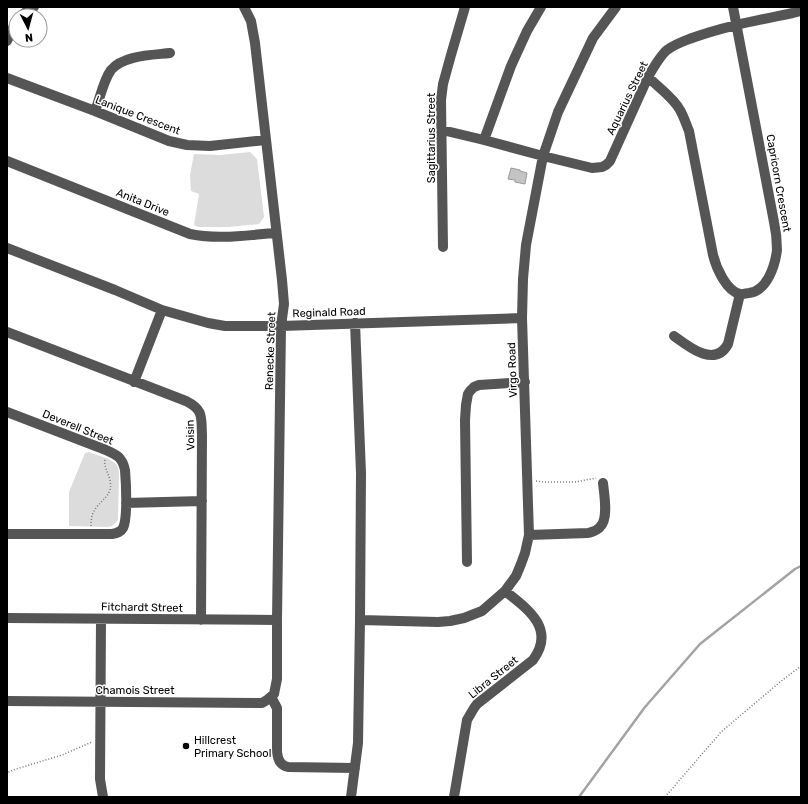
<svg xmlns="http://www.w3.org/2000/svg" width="808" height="804" viewBox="0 0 808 804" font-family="Rubik,sans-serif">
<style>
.green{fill:#dcdcdc}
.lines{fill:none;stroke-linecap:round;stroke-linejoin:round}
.stream{stroke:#a3a3a3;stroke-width:2.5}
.building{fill:#c4c4c4;stroke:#999}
.path{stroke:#777;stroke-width:1.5;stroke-dasharray:1 2;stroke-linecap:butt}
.minor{stroke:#555;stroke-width:10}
.poi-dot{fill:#000;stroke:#fff;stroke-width:1.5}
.labels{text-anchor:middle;stroke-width:3;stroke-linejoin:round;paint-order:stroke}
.street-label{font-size:11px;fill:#000;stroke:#fff}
.poi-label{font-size:11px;fill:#000;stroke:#fff;text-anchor:start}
</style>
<rect width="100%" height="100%" fill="#fff"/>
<path class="green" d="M250,152L257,159L264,217L259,224L229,227H198L194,225L199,194L191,191L190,175L194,154L220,155Z
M89,452C96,455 112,459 116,464C118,467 119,470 119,474L118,520L112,526L108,527L69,526V492L85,453Z"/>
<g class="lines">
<path class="stream" d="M579,797L645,707L700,644L795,569L801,566"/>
</g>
<path class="building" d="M511,168L520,170V171L527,173L525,184L515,182V180L508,179Z"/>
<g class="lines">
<path class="path" d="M536,481L543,482H575L596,478
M91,526C91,519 92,513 96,508C101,501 107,498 110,490C113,477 103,470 105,459
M7,775L9,772L13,770L62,755L92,742
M665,797L721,732L780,682L801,666"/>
<path class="minor" d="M21,16L28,10L34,7
M7,41L16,21
M648,77C659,88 673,97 680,110C684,117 686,124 689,131L713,255C716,267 726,291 740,294C742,295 746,293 749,293C767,291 775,266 777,250C777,241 776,231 774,222L733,7
M7,78L95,111L169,141L187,145L210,146L266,140
M95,111C100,99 103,81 111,70C123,55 153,55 170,53
M442,130L484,140L543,156L592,168L602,167L606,165L610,161L648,77C652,70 661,55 667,50C675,44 684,41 692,38C725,26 759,20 793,13L801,11
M484,140L511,66L527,31L541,7
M7,161L190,234C219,240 247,235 276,233
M443,247L441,100L443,84L451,55L465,7
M7,248L115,290L162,310L208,323L225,326H281L522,318
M7,332L186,401C204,410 201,417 202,435L201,620
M674,336C689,347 715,368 728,344L740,294
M134,382L162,310
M7,412L106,450C117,455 122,457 125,470C126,482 128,518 123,528C121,532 117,533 112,534H7
M126,503L202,501
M529,535L588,533C592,532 597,531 600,527C609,519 604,494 603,483
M467,562L465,420L466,405L468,394L470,391L474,387L479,385L525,382
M7,618L277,620
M101,619L100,779L103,797
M360,620L438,622L450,621L464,618L482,611L505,591L516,576L521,564L525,553L529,535L522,318L523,279L526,245L543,156L558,112L593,38L616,7
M271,697L277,708V752C278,760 280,765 288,767L355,768
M7,701L262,703L267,700L274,694L277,679V620L281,326L284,304L282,280L255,43L251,21L244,7
M351,797L358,743L360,620L361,473L355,323
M454,797L467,720L474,708L477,704L533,660C556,629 528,609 505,591"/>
</g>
<circle class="poi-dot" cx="186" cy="746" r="4"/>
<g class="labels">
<g class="street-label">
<text transform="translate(627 98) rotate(-64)" y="4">Aquarius Street</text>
<text transform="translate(138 115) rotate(21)" y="4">Lanique Crescent</text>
<text transform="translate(431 138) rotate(-90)" y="4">Sagittarius Street</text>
<text transform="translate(779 183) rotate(80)" y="4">Capricorn Crescent</text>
<text transform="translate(143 202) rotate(22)" y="4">Anita Drive</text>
<text transform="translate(329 312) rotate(-2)" y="4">Reginald Road</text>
<text transform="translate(270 351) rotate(-88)" y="4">Renecke Street</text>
<text transform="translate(512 370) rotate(-92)" y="4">Virgo Road</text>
<text transform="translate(78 427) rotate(22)" y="4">Deverell Street</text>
<text transform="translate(190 435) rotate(-92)" y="4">Voisin</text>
<text transform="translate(142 607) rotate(1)" y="4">Fitchardt Street</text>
<text transform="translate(493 677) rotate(-39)" y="4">Libra Street</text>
<text x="135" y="694">Chamois Street</text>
</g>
<g class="poi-label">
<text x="194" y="744">Hillcrest<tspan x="194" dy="13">Primary School</tspan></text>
</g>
</g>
<rect width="808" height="804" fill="none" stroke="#000000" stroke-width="16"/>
<g transform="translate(28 28) rotate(174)"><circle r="19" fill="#ffffff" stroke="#999999"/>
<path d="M0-3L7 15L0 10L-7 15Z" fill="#000000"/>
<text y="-6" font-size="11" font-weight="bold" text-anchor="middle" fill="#000000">N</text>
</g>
</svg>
